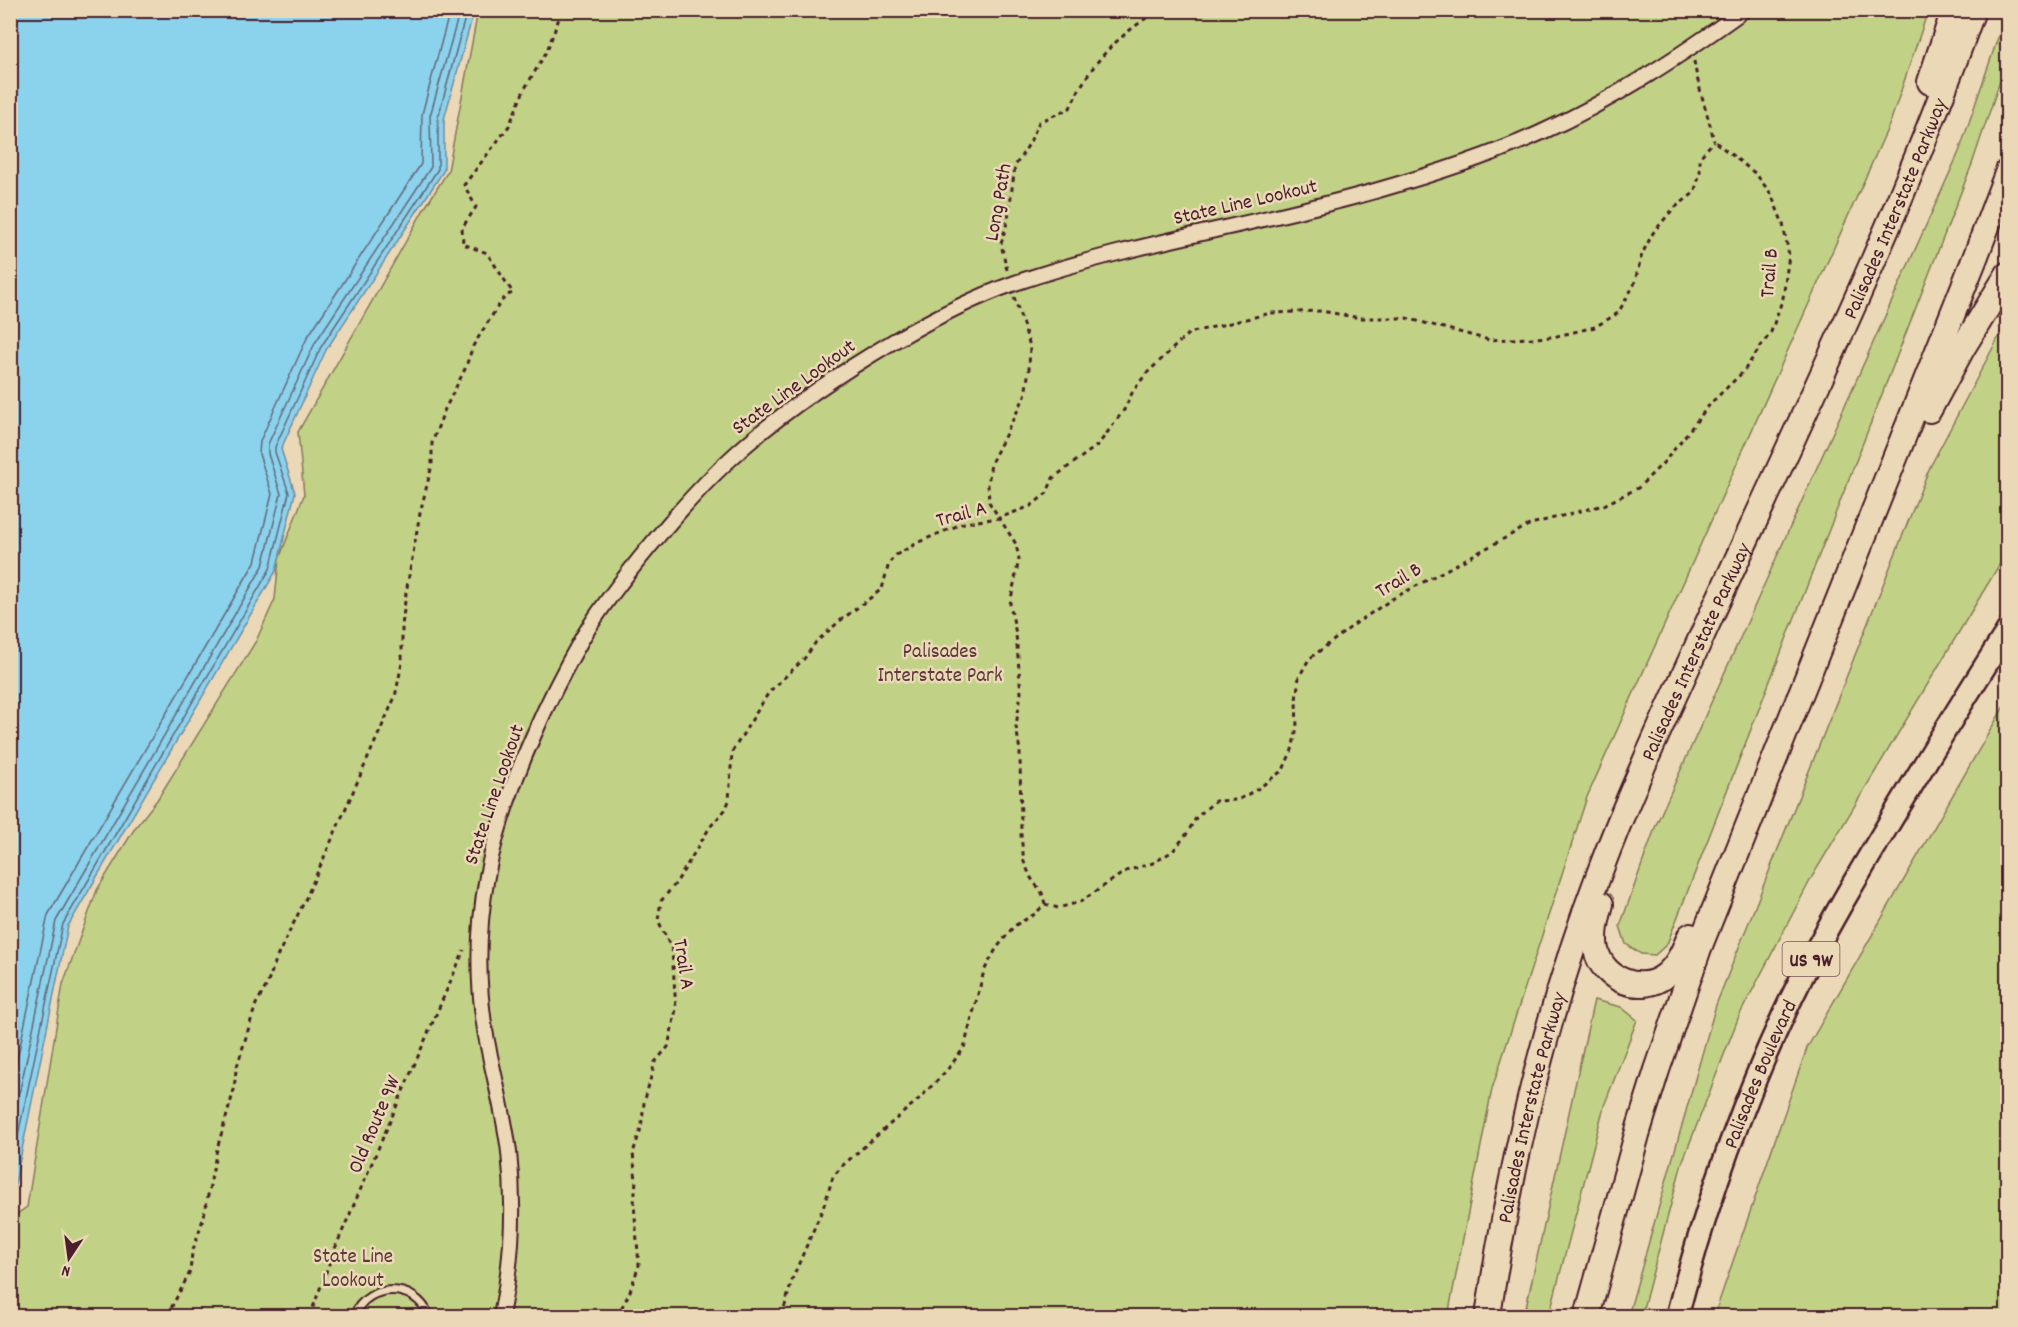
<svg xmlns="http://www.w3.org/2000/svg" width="2018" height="1327" viewBox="0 0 2018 1327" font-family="Dekko,sans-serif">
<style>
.green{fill:#c1d287;stroke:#867859;stroke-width:1.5}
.water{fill:#8bd2ed;stroke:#718a9f;stroke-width:1.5}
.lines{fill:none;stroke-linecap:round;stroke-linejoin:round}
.shore{stroke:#646779;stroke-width:1.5}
.lane-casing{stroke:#4a1f2b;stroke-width:11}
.street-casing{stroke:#4a1f2b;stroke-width:18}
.primary-casing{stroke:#4a1f2b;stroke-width:26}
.highway-casing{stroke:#4a1f2b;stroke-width:28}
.path{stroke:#4a1f2b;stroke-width:3;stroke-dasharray:4.5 4.5;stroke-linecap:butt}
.lane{stroke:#ebd8b6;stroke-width:7}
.street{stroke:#ebd8b6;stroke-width:14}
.primary{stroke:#ebd8b6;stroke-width:21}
.highway{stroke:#ebd8b6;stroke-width:24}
.labels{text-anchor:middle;stroke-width:5;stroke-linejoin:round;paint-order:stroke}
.shield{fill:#ebd8b6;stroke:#7a5655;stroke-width:1.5}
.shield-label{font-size:20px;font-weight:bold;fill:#4a1f2b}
.street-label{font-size:21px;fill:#4a1f2b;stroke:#ebd8b6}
.park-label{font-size:21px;fill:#5c3a39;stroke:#ebd8b6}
</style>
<rect width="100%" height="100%" fill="#ebd8b6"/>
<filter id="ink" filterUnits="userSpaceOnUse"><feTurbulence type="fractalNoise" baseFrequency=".0167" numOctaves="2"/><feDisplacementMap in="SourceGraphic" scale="12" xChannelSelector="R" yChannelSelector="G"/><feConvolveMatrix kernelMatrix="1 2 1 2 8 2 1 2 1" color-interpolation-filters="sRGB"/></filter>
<g filter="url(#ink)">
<path class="green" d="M478,11H1928L1890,123L1587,797L1492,1089L1448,1316H11V1218L27,1207L63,984L97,890L135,828L157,800L256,641L275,599L279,559L304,495L298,432L423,211L448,171Z
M2007,11V60L1972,164L1667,944L1655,955L1641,954L1626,944L1620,926L1656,825L1959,152Z
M2007,321V552L1813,875L1739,1016L1682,1163L1641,1316H1628L1716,1005L1929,469Z
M2007,701V1316H1714L1807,1048Z
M1594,1000L1621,1007L1637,1020L1604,1106L1549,1316H1524Z"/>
<path class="water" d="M11,10L474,11L444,119V170L326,350L281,449L295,493L276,571L68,926L11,1203Z"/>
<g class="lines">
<path class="shore" d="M10,1093L48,915L255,562L272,494L259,454L260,441L307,338L421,164L422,114L450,10
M10,1137L56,921L263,566L281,494L268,454V444L315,343L431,167L430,116L460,10
M10,1173L63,924L270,569L289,493L275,452V447L321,347L438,169V118L467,10"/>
<g class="lane-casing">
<path id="lane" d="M354,1316C367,1282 416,1282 429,1316"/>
</g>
<g class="street-casing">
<path id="street" d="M501,1316C512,1263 515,1206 509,1152C504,1111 492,1071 485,1030C477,981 478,926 487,876C496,829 513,782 532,739C547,704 564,670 583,637C602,605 626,575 650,546C674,517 699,488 727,462C777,415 835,376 894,341C932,319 973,298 1015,283C1132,243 1256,225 1375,191C1431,175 1488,157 1540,133C1613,100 1679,57 1744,10"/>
</g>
<g class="primary-casing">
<g id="primary">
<path id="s1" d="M1677,1316C1705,1207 1743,1099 1792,997C1825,929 1864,865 1903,800C1937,743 1972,686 2008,630"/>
</g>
</g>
<g class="highway-casing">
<g id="highway">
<path d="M1930,82L1954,10"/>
<path d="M1929,410L1962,349L2008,274"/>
<path d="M1601,904C1597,919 1593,935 1596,950C1603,980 1641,995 1666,975C1678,965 1684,950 1690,936"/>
<path id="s2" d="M1488,1316C1510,1167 1545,1016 1599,874C1630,791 1668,710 1705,629C1798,425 1898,223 1973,10"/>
<path d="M1587,1316L1638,1131L1657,1070L1699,948L1975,258L2008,171"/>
</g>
</g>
<path class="path" d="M1694,61C1698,88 1708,114 1714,141
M1007,270L1001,244L1008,219L1015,166L1029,144L1039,122L1070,108C1092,60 1115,39 1158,10
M1014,297L1030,346L1029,369L1025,396L991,463L988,485L989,502L1016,544L1019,559L1010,604L1016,634L1021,693L1016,726L1020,751L1021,835L1024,862L1031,878L1042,893L1045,904
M1045,904L1058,908L1080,902L1126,871L1153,863L1173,851L1186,835L1196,818L1215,801L1238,800L1259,788L1283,770L1292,750L1297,727L1296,700L1299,677L1309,659L1355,624L1392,599L1531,524L1604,505L1638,488L1665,461L1711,403L1743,372L1771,332L1783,298L1789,255L1783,224L1771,194L1756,174L1714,141
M167,1316L190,1272L192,1253L204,1216L217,1149L234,1090L236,1070L256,1004L267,985L277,957L306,898L395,697L402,663V626L406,593L420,513L432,465V443L444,411L465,369L473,346L500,303L507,295L513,293L487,253L463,244L462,228L476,207L464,185L509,126L524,90L547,51L562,10
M310,1316L333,1253L464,950
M617,1316L629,1294L639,1265L634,1204L636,1180L633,1153L641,1128L644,1103L655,1062L668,1047L676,1009L672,950L658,920L661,901L676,883L710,827L725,810L729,801L732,752L769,692L804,659L816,642L841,620L882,589L889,563L896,555L919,542L964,523L999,518L1031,506L1047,493L1053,478L1098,445L1124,410L1133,391L1146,374L1189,333L1271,313L1321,311L1360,318H1406L1489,340L1553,337L1595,327L1618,313L1634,285L1642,254L1653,233L1673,209L1694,193L1700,173V157L1714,141
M782,1316L793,1277L823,1208L833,1177L842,1166L920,1098L947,1070L964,1048L984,971L996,949L1014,926L1035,914L1045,904"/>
<use href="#lane" class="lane"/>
<use href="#street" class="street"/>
<use href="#primary" class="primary"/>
<use href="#highway" class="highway"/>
</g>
</g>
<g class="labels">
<rect class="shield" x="1782.5" y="942" width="57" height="34" rx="4.5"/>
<g class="shield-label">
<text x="1811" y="966">US 9W</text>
</g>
<g class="street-label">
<text transform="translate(1245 201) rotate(-13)" y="7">State Line Lookout</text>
<text transform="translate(997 202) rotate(-80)" y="7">Long Path</text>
<text dy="7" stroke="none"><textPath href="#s2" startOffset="1185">Palisades Interstate Parkway</textPath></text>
<text transform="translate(1768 273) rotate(-85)" y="7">Trail B</text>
<text transform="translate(793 386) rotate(-36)" y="7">State Line Lookout</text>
<text transform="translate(961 513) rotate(-15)" y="7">Trail A</text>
<text transform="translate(1398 579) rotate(-31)" y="7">Trail B</text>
<text dy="7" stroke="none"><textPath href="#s2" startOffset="699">Palisades Interstate Parkway</textPath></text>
<text transform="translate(493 794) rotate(-71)" y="7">State Line Lookout</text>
<text transform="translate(685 964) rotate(81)" y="7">Trail A</text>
<text dy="7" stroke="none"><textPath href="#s1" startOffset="256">Palisades Boulevard</textPath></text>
<text dy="7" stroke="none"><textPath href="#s2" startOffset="213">Palisades Interstate Parkway</textPath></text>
<text transform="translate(373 1124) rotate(-67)" y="7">Old Route 9W</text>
</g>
<g class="park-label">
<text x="940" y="657">Palisades<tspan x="940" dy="24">Interstate Park</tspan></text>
<text x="353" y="1262">State Line<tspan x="353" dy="24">Lookout</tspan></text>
</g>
</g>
<rect width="2018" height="1327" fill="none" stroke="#ebd8b6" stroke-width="36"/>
<rect x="18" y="18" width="1982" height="1291" fill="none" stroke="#4a1f2b" stroke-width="2" filter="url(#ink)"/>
<g transform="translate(69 1258) rotate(193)" stroke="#ebd8b6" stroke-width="4.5" paint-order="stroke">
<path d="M0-4.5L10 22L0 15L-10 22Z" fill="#4a1f2b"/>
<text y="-9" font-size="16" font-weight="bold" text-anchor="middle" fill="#4a1f2b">N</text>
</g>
</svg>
